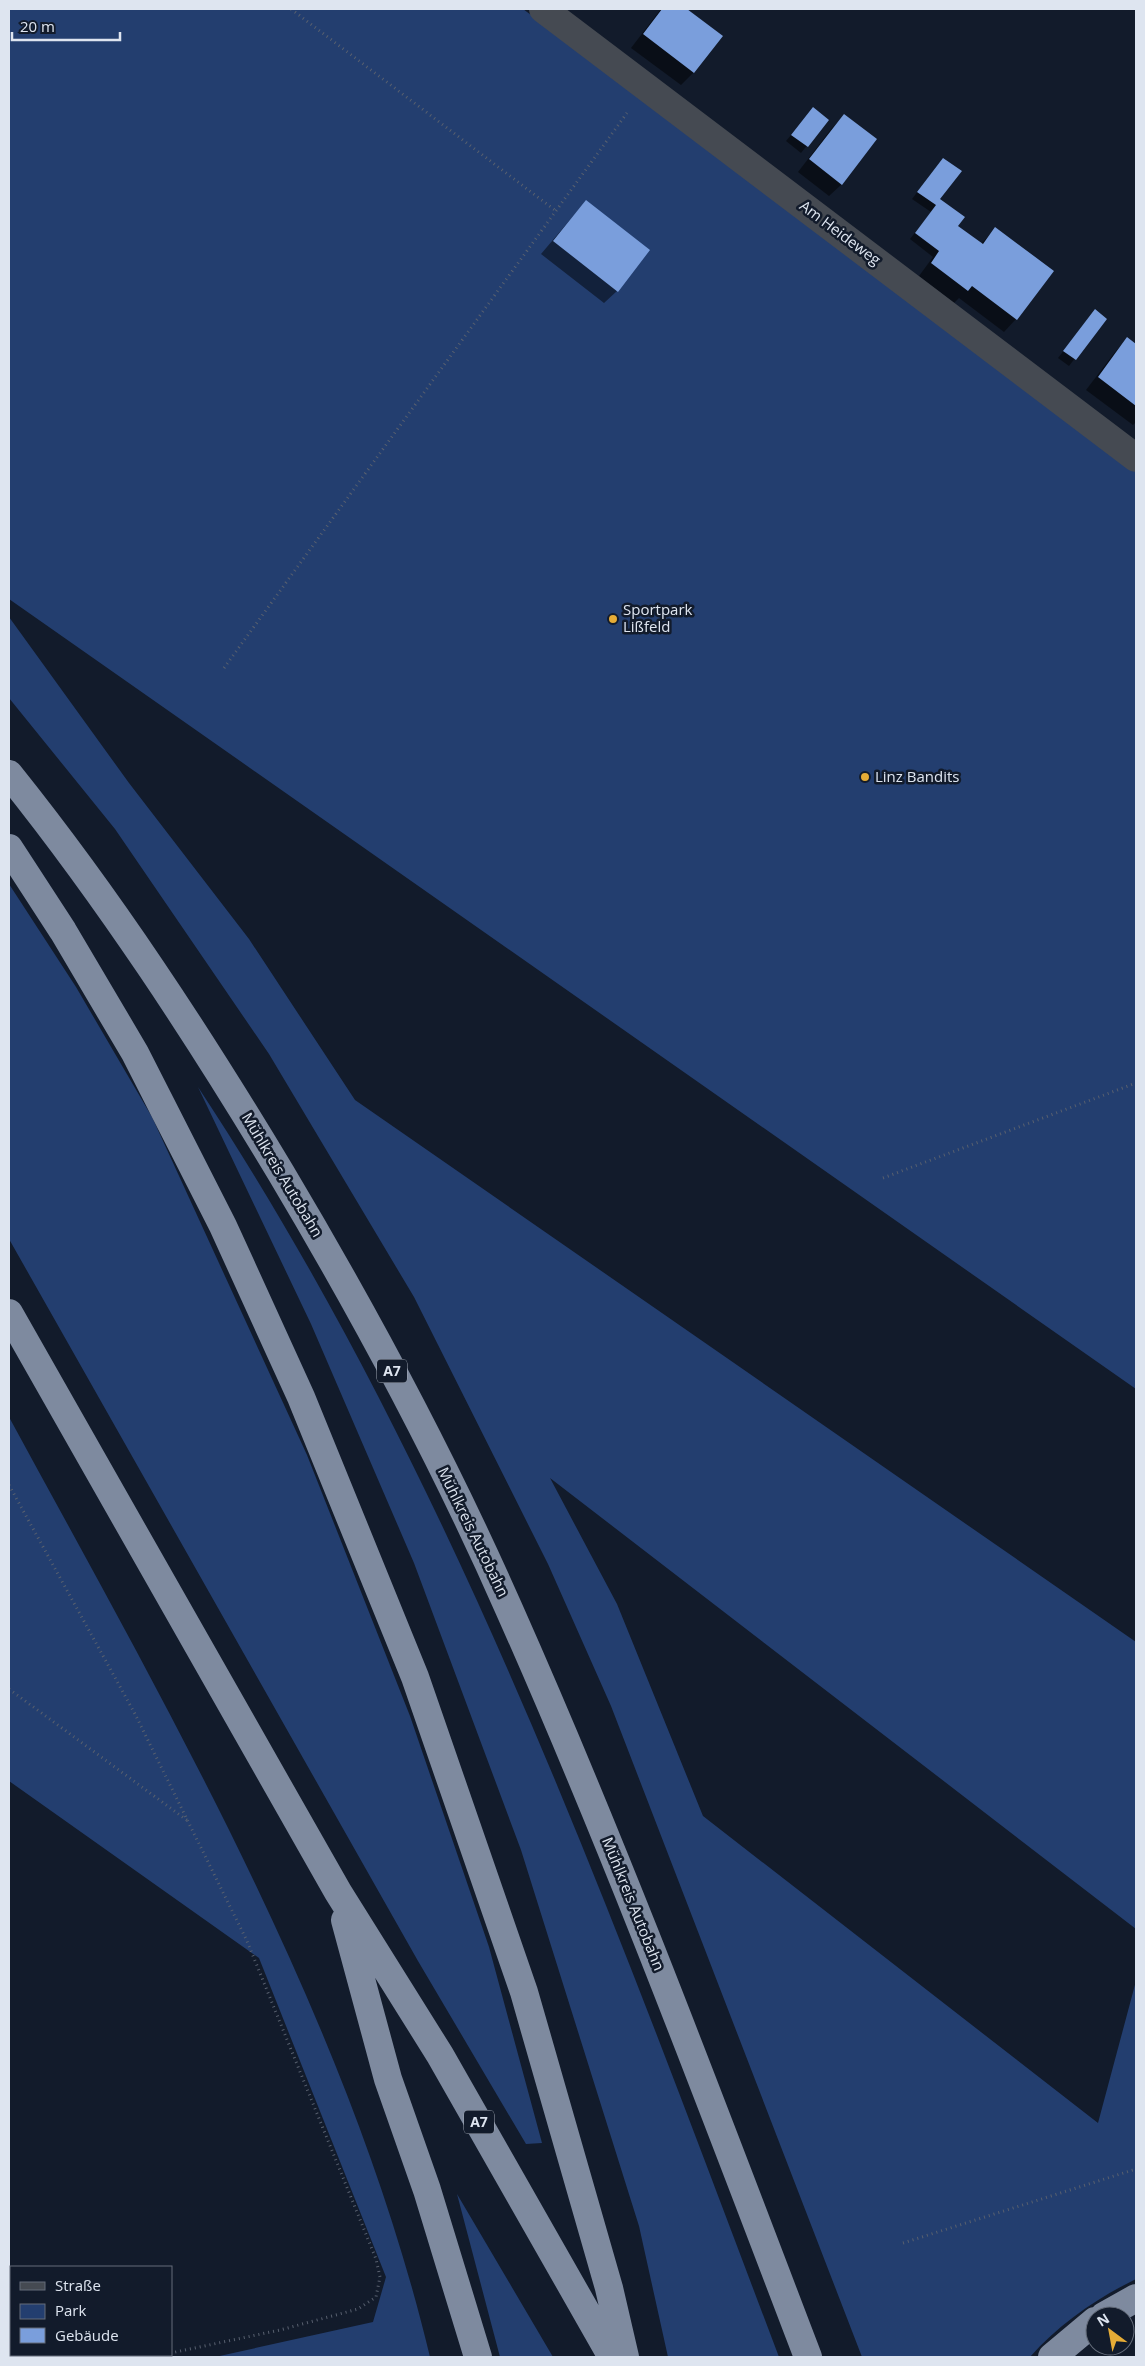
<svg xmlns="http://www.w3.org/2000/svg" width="1145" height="2366" viewBox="0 0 1145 2366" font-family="'Open Sans',sans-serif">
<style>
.green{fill:#233e6f}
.shadow{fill:#0007}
.building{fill:#7a9edc}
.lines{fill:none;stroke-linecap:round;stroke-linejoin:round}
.path{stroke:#58606f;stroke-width:3;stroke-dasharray:1 4;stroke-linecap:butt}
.minor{stroke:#454a52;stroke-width:28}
.highway{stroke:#7e8a9f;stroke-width:28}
.poi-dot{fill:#e6ac36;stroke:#121b2b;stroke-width:2}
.labels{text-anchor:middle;stroke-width:5;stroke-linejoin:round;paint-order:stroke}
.shield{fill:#121b2b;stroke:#a1a8b5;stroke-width:1}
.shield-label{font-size:14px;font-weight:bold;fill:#dee5f0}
.street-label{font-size:15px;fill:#dee5f0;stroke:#121b2b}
.poi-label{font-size:15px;fill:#dee5f0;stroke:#121b2b;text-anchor:start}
</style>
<rect width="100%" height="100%" fill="#121b2b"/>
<path class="green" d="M9,9H523L1136,467V1389L9,599Z
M9,617L129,783L249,939L355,1100L1136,1642V1929L550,1478L617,1604L703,1816L1098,2123L1136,1981V2279C1097,2298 1059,2324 1030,2357H862L611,1706L548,1564L414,1297L269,1054L115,829L9,698Z
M9,884L76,987L152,1117L307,1455L410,1716L489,1947L542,2143L526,2144L418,1961L9,1239Z
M198,1087C456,1478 614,1922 779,2357H668L639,2226L521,1850L414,1563L311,1324Z
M9,1417C172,1717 350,2023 430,2357H215L373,2322L386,2277L259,1958L9,1781Z
M457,2194L553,2357H500Z"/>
<path class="shadow" d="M661,9H685L721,36L693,73L681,85L631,48Z
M813,109L827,120L801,153L786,141Z
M844,116L842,184L829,196L798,172L832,128Z
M938,165L939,199L957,226L981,244L995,229L1016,319L1004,332L959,298L954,303L919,276L933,257L910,239L931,212L912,199Z
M586,201L617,291L604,303L541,254Z
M1095,311L1105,319L1069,366L1058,358Z
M1127,339L1136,346V422L1133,425L1086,390L1115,352Z"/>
<path class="building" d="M662,9H687L723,36L694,73L643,34Z
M813,107L829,120L808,147L791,135Z
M844,114L877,139L842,185L809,159Z
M943,158L962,171L940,199L965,217L958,226L983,244L995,227L1054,271L1017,320L972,286L968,291L931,263L939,251L915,233L936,205L917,192Z
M586,200L650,250L618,292L553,241Z
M1095,309L1107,319L1076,360L1063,351Z
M1127,337L1136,344V406L1098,377Z"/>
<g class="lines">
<path class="path" d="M291,9L556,211
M224,668L627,113
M883,1178L1136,1083
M9,1485L135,1714L247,1941L376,2259L380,2277L376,2297L358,2309L280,2330L171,2353
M9,1689L188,1821
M903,2243L1136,2169
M153,2357L165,2355"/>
<path class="minor" d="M543,9L1136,458"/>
<path class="highway" d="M9,774C110,900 198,1035 281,1173C365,1314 443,1459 509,1609C618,1854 712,2106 808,2357
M9,848L63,931L135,1053L223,1226L301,1397L415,1677L524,1992L609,2288L625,2357
M9,1313L338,1892L440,2055L612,2357
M345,1920L388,2079L427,2190L478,2357
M1104,2316L1136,2298
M1052,2357L1095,2321"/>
</g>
<g class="poi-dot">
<circle cx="613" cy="619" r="5"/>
<circle cx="865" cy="777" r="5"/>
</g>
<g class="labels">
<g class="shield">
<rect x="377" y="1359.5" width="30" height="23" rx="4"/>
<rect x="464" y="2110.5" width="30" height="23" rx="4"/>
</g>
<g class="shield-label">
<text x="392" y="1376">A7</text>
<text x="479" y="2127">A7</text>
</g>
<g class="street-label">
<text transform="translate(840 233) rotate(37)" y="5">Am Heideweg</text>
<text transform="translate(282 1175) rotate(59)" y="5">Mühlkreis Autobahn</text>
<text transform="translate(473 1532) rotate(64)" y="5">Mühlkreis Autobahn</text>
<text transform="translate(633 1904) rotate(68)" y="5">Mühlkreis Autobahn</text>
</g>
<g class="poi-label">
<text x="623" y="615">Sportpark<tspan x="623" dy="17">Lißfeld</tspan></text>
<text x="875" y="782">Linz Bandits</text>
</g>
</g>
<rect width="1145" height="2366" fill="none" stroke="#dee5f0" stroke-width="20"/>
<rect x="10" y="2266" width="162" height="90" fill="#121b2b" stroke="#646c7a"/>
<rect x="20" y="2282" width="25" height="8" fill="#454a52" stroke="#646c7a"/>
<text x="55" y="2291" font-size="15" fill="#dee5f0">Straße</text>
<rect x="20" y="2304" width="25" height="15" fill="#233e6f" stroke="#646c7a"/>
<text x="55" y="2316" font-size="15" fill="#dee5f0">Park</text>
<rect x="20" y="2328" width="25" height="15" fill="#7a9edc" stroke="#646c7a"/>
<text x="55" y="2341" font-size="15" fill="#dee5f0">Gebäude</text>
<g transform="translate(1110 2331) rotate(328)"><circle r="24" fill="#121b2b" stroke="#646c7a"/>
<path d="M0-4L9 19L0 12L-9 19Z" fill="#e6ac36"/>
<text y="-8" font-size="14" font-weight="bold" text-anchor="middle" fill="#dee5f0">N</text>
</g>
<path d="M12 32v8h108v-8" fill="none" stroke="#dee5f0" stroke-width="2.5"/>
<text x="20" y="32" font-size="15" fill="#dee5f0" stroke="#121b2b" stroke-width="4" paint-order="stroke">20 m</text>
</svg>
